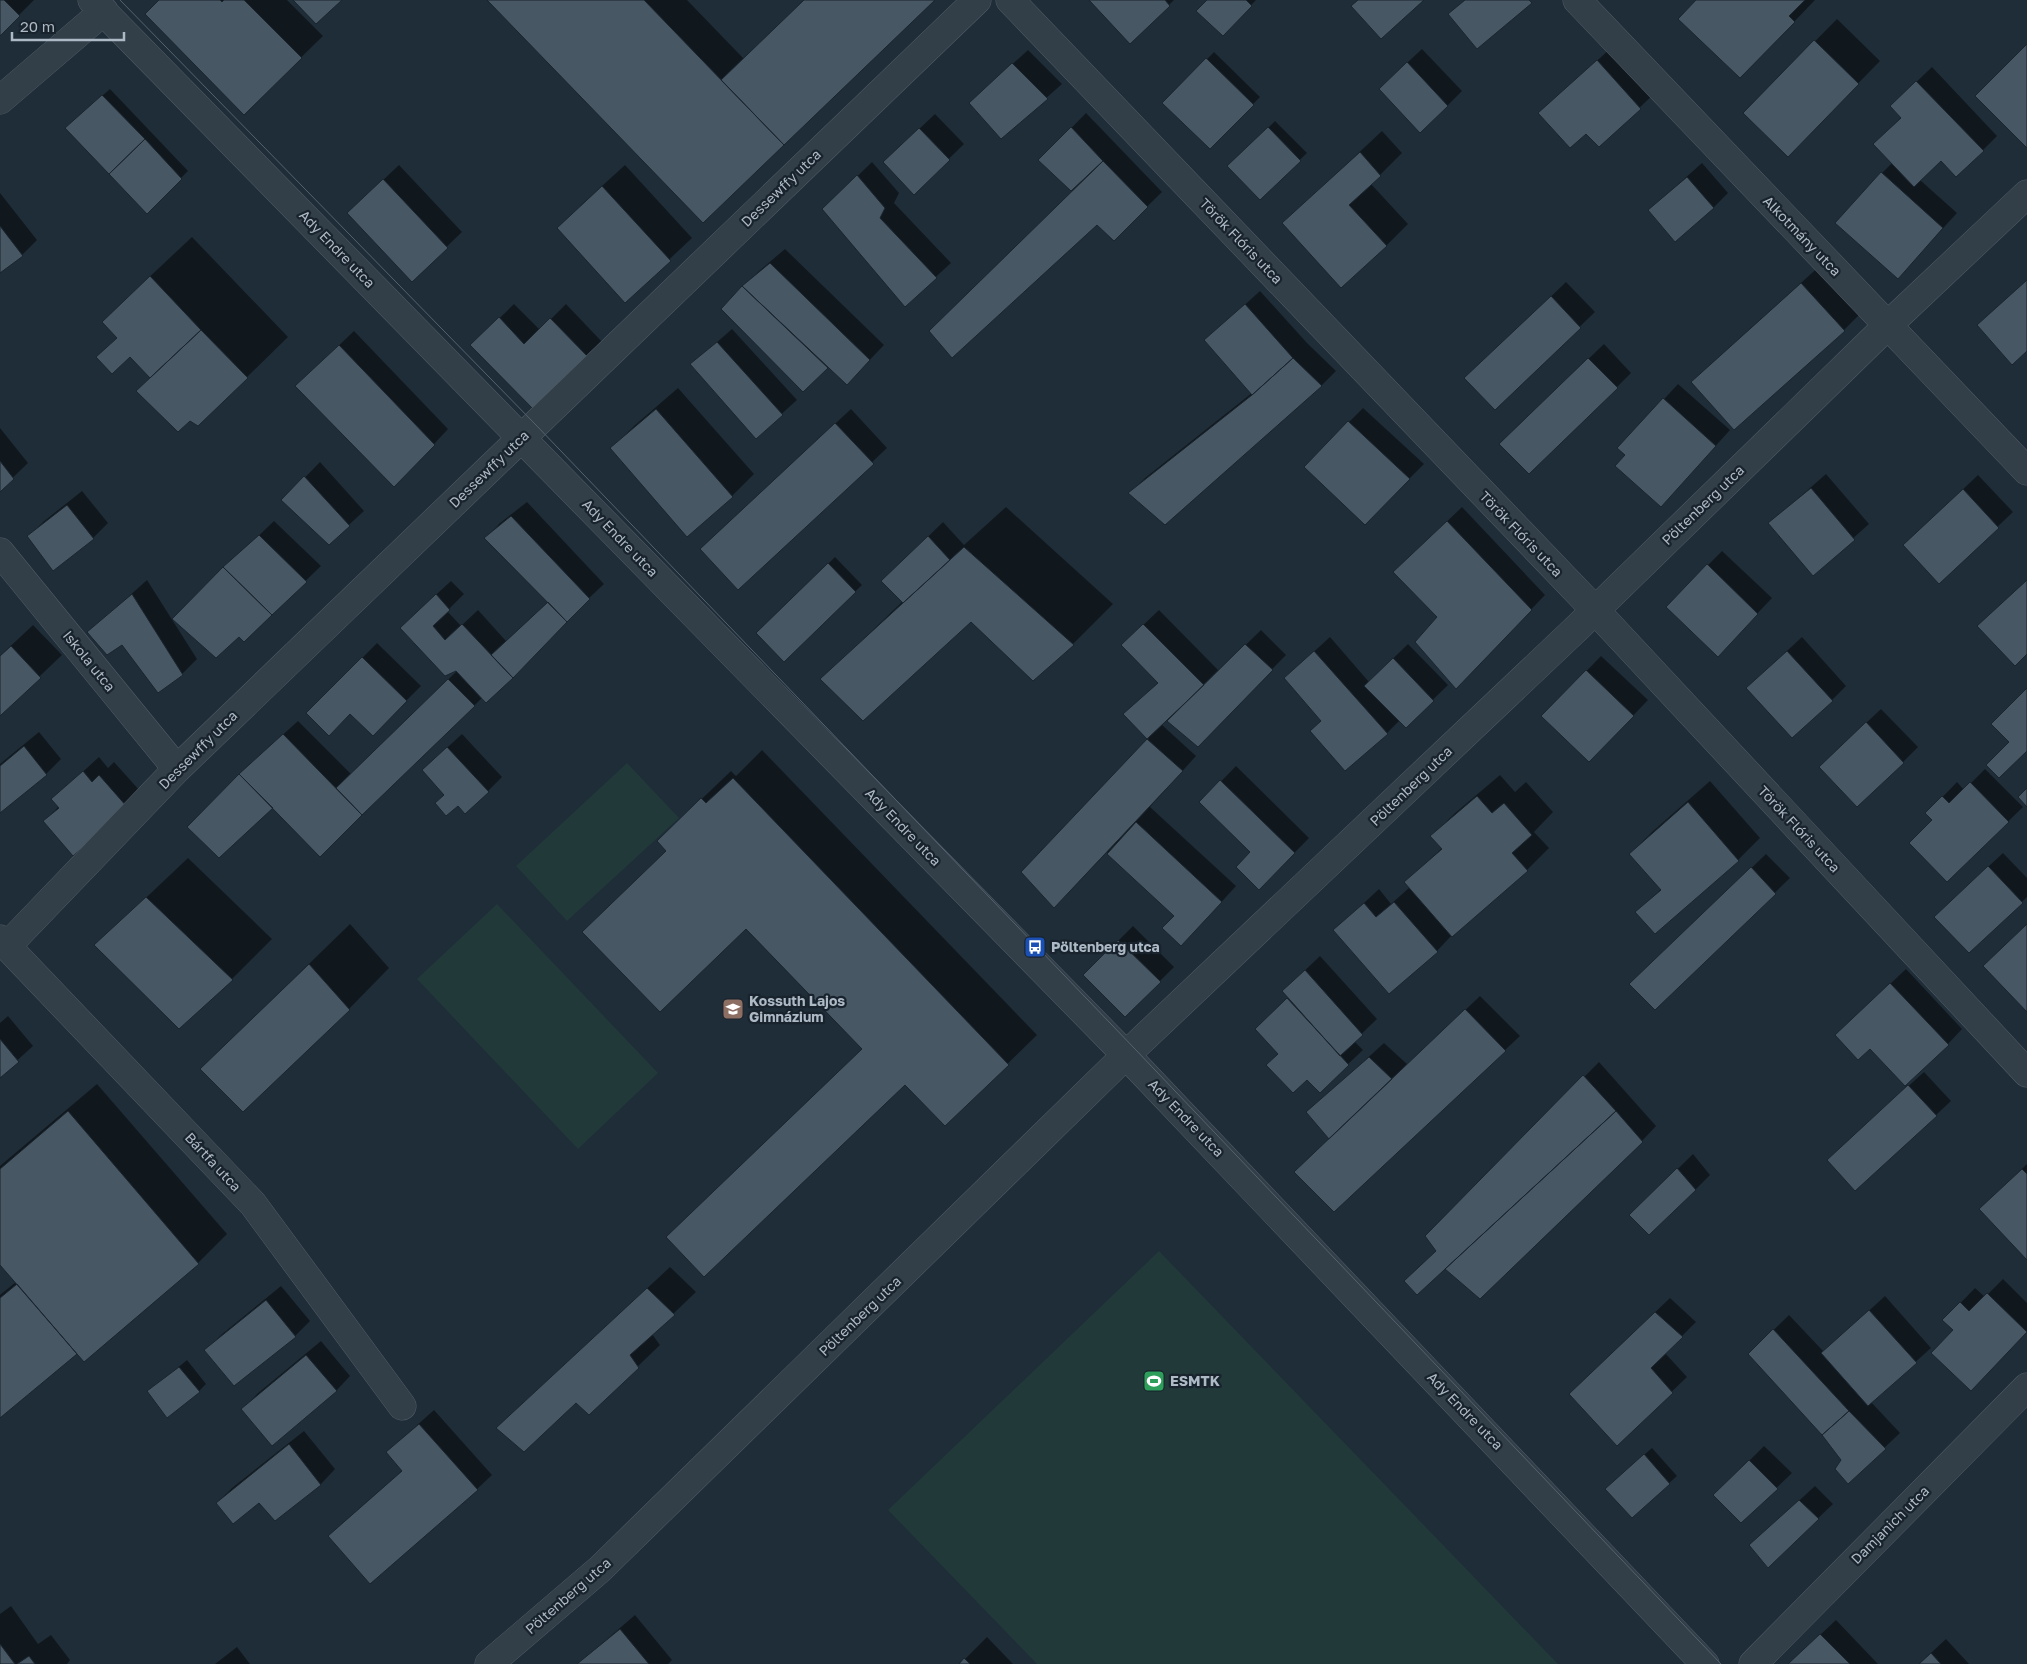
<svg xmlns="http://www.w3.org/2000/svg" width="2027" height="1664" viewBox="0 0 2027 1664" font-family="'Golos Text',sans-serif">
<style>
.green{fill:#213939}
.shadow{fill:#0007}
.building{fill:#475764;stroke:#1a252f}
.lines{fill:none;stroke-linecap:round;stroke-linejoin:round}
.minor-casing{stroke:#505c66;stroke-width:29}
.minor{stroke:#323e48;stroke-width:28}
.tram{stroke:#546370;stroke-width:1}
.labels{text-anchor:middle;stroke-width:4.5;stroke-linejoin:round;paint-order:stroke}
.street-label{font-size:14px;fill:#adb9c5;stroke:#18232d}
.poi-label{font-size:14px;font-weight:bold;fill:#adb9c5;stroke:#18232d;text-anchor:start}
</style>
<rect width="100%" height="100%" fill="#1f2d38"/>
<path class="green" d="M627,763L679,818L567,921L516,866Z
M497,904L658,1073L578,1149L417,979Z
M1159,1251L1558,1664H1037L888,1510Z"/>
<path class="shadow" d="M0,0H34L0,34Z
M160,0H287L323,36L244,113Z
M489,0H687L744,59L805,0H933L703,221Z
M1090,0H1174L1130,42Z
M1209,0H1256L1223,34Z
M1698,0H1815L1762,55Z
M1837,19L1880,61L1788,155L1744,113Z
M1612,47L1655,93L1599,146L1555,99Z
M1422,49L1462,91L1447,106L1395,74Z
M1028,50L1062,84L1001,138L985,89Z
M1214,52L1260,97L1210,148L1164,103Z
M1932,67L1997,136L1983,150L1941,159L1920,180L1957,213L1912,262L1882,173L1892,163L1889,129L1902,117L1906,92Z
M110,89L188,171L147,212L73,121Z
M1086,113L1162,192L1114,239L1073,191L1040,160Z
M935,114L964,144L914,193L899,148Z
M1275,121L1307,153L1260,198L1229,166Z
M1382,131L1402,153L1371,184L1408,224L1386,246L1306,202Z
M872,162L899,193L894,203L951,263L905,305L838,195Z
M1702,163L1728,193L1713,208L1649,210Z
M399,165L462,232L412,280L363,199Z
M625,165L692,238L625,301L580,206Z
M0,193L37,240L22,255L0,272Z
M192,237L288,337L247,377H152L118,337L144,282Z
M785,249L884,345L861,369L828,367L803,390L723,309L759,271Z
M1824,262L1866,308L1844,330L1692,382Z
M1566,282L1595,312L1495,408L1481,364Z
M1260,291L1307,343L1336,371L1321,386L1130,493L1145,478L1252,393L1206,340Z
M514,304L540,330L566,304L604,344L536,410L472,345Z
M732,329L797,400L756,437L692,364Z
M354,331L448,429L409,471L311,372Z
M1604,344L1631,373L1617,387L1515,429Z
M1678,384L1730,430L1675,491L1619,448Z
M678,388L754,474L732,496L612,448L634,426Z
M1363,408L1424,464L1365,523L1349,422Z
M851,409L887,448L738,588L716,534Z
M0,428L28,463L0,490Z
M320,462L364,511L329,543L283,500Z
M1826,474L1869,524L1813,574L1770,523Z
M1978,475L2013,512L1939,582L1919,531Z
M82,491L108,523L93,538L28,537L43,522Z
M527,502L604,584L482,698L320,855L256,759L298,721L351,774L459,669L416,613L451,581L464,594L447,611L461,626L478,610L506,641L549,602L486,538L500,523Z
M1006,507L1113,604L1073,644L971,620L822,679L903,601L898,566L943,522L964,545Z
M1462,507L1545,595L1470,673L1439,617L1410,557Z
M274,521L321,566L244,640L188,604Z
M1722,551L1772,598L1732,640L1708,565Z
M835,557L862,585L784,660L758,633Z
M147,580L197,659L182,674L122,644L89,632Z
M1159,610L1219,671L1261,630L1286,655L1198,745L1167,719L1161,724L1196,756L1150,807L1236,886L1196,930L1176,916L1107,852L1069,892L1022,872L1149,739L1125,714L1159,682L1137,631Z
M33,625L62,655L0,714V656Z
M1330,637L1369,682L1408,644L1448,685L1406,726L1400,720L1387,733L1323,720L1285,678Z
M1802,637L1846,686L1832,700L1762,674Z
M377,643L421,686L373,734L350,712L308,713Z
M1601,656L1648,700L1604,746L1543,716Z
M1881,709L1918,747L1903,762L1835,752Z
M39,732L61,759L46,774L0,812V764Z
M462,734L502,777L488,791L445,794L438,756Z
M762,750L1037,1035L945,1125L905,1083L863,1049L746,927L667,851L687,813L731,771L736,776Z
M99,757L108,768L114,762L141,792L127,807L45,821L59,806L53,799Z
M1236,766L1309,838L1259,889L1252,852L1201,802Z
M1985,769L2023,807L1947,881L1934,820L1927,813L1957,782L1964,790Z
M1500,775L1515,792L1526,782L1553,812L1534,832L1549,848L1527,870L1451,936L1437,951L1335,930L1379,889L1391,904L1410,887L1406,882L1442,848L1432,836L1454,814Z
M1710,781L1760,838L1738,860L1655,932L1637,912L1661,889L1630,854L1652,832Z
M2003,853L2027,878V897L1969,952L1950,902Z
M1766,854L1790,878L1655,1008L1646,969Z
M188,858L272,939L232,979L96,945Z
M350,924L389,968L349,1009L243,1028Z
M1133,926L1174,967L1125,1016L1084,975Z
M1320,956L1377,1019L1354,1041L1363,1050L1348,1064L1271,1014L1289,998L1298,977Z
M1906,969L1962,1029L1948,1044L1870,1047L1851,1021Z
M1480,996L1520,1036L1334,1210L1331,1138L1308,1112L1384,1043L1408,1065Z
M8,1016L33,1046L0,1076V1023Z
M1599,1062L1656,1126L1642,1141L1437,1251L1426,1236Z
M1924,1072L1951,1101L1936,1115L1843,1145Z
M97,1084L227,1234L198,1263L84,1360L77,1352L0,1417V1295L16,1282L0,1263V1166Z
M1693,1154L1710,1175L1695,1190L1631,1215Z
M2027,1164V1259L1980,1209Z
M670,1267L696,1292L652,1334L660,1345L589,1413L576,1402L498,1427Z
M2003,1279L2027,1303V1331L1986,1374L1955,1330L1944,1320L1975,1288L1985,1297Z
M281,1286L310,1321L295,1336L235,1385L206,1350L221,1335Z
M1885,1296L1931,1348L1871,1402L1900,1433L1848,1482L1843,1460L1823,1434L1749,1354L1789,1315L1824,1352Z
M1670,1298L1696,1322L1665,1353L1687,1377L1617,1444L1585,1379Z
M321,1341L350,1376L336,1391L243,1409L257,1394Z
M187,1360L206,1384L199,1391L148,1392Z
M434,1410L492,1475L477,1489L344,1522L403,1470L387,1452Z
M304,1431L335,1469L321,1484L275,1520L259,1501L217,1503L232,1488Z
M1764,1446L1792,1473L1741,1522L1715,1495Z
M1652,1448L1677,1476L1632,1516L1613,1482Z
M1815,1486L1833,1504L1768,1566L1751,1545Z
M11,1606L38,1644L51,1635L70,1660L67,1664H0V1614Z
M635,1615L672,1660L668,1664H578Z
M1836,1620L1878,1664H1789Z
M987,1637L1013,1664H960Z
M1946,1639L1969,1664H1919Z
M237,1647L250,1664H215Z"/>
<path class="building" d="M0,0H4L20,16L0,36Z
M159,0H220L222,2L224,0H244L302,58L244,115L145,14Z
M293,0H342L316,24Z
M487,0H644L784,145L703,223Z
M804,0H935L784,145L721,80Z
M1089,0H1165L1170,6L1130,44Z
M1207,0H1246L1252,6L1223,36L1196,11Z
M1358,0H1424L1381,39L1351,6Z
M1465,0H1529L1532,3L1477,49L1448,14Z
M1696,0H1805L1789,16L1795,22L1740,78L1678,19Z
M1814,40L1859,84L1788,157L1743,113Z
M2027,44V148L1975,96Z
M1206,58L1254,105L1210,149L1162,103Z
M1597,60L1641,109L1599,147L1586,134L1570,148L1538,113Z
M1407,62L1448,106L1420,133L1379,89Z
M1012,63L1048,99L1001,139L969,103Z
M1916,81L1984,151L1956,177L1941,161L1914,187L1873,144L1901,118L1890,106Z
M102,95L145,139L109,174L65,128Z
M1071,127L1103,161L1071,191L1038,160Z
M1268,127L1301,161L1260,200L1227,166Z
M919,128L950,160L914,195L883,162Z
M145,139L182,179L147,214L109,174Z
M1360,152L1381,176L1349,205L1387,246L1341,288L1282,223Z
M1103,161L1148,207L1114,241L1097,225L952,358L929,331Z
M1881,172L1943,228L1898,279L1835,223Z
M857,175L885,208L880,218L937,278L905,307L822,209Z
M1687,177L1714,208L1675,242L1648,210Z
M383,179L448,248L412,282L347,213Z
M602,186L671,261L625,303L557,228Z
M0,226L23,256L0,273Z
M770,263L870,360L847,385L742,286Z
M150,276L201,330L150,378L130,357L112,374L96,357L117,338L102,322Z
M2027,280V351L2012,365L1977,325Z
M1801,283L1845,331L1734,430L1691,382Z
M742,286L828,368L803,392L721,309Z
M1551,296L1581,328L1495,410L1464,378Z
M1245,304L1293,358L1252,395L1204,340Z
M499,317L524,344L550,318L590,359L536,412L470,345Z
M201,330L248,378L198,426L190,421L178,432L136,391Z
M717,342L783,415L756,439L690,364Z
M339,345L435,445L394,487L295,386Z
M1293,358L1322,386L1165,525L1128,493L1252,395Z
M1588,358L1618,388L1529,474L1499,444Z
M1663,398L1716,446L1661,507L1615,466L1625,455L1617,448Z
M656,409L733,497L687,537L610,448Z
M1348,421L1410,479L1365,525L1304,467Z
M835,423L874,464L738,590L700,549Z
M0,461L14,479L0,492Z
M304,476L350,526L329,545L281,500Z
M1811,488L1855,540L1813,576L1768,523Z
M1963,489L1999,528L1939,584L1903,545Z
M67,505L94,539L53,571L27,536Z
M511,516L590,599L567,622L484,538Z
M1447,521L1532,610L1456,689L1415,642L1437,617L1393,572Z
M259,535L307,582L272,615L223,567Z
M928,536L950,560L903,603L881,581Z
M964,547L1074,645L1033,681L971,622L863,721L820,679Z
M828,563L856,592L784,662L756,633Z
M1707,564L1758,614L1718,657L1666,607Z
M223,567L272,615L244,642L239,637L216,658L172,619Z
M2027,580V654L2015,666L1977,626Z
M132,594L183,675L158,693L122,645L107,655L87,632Z
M436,594L450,610L433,626L445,640L462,624L513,678L486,703L456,671L445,676L400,628Z
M548,602L567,622L513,678L491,655Z
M1143,624L1204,685L1147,739L1123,714L1158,683L1121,645Z
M1245,644L1273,670L1198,747L1167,721Z
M11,646L41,678L0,716V656Z
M1314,651L1388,734L1345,771L1310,731L1321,721L1284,678Z
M1787,651L1833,701L1792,738L1746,688Z
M362,657L407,701L373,736L350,714L329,736L306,713Z
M1393,658L1434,701L1406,728L1364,686Z
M1586,670L1634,716L1589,762L1541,716Z
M448,679L475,706L362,815L336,788Z
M2027,688V751L1999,778L1986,765L2009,742L1991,724Z
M1866,722L1904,763L1857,807L1819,767Z
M283,734L362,815L320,857L239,774Z
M1147,739L1183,771L1054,908L1021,872Z
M24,746L47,775L0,813V766Z
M447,747L489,792L465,814L458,806L446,816L435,803L444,795L422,770Z
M83,771L92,782L99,775L128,808L73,856L43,821L59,808L51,799Z
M239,774L273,808L219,858L187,827Z
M733,778L1009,1065L945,1126L905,1085L704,1277L666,1237L862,1049L746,929L660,1012L582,932L666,851L657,841L701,798L706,803Z
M1220,780L1295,853L1259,890L1236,867L1250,852L1199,802Z
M1970,782L2009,822L1947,882L1909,843L1932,820L1925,813L1942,796L1949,803Z
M2027,788V807L2018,797Z
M1477,796L1492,813L1504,803L1532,835L1512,853L1528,871L1452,937L1404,882L1442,849L1430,836Z
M1688,802L1739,861L1655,934L1635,912L1661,890L1629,854Z
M1136,822L1222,902L1181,946L1162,928L1174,916L1107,854Z
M1988,866L2023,903L1969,953L1934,917Z
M1751,867L1776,894L1655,1010L1629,984Z
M146,897L233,980L179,1029L94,945Z
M1394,902L1438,952L1389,994L1333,930L1364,903L1376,917Z
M2027,924V1012L1983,966Z
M1118,940L1161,982L1125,1017L1083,975Z
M309,964L350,1010L243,1112L200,1069Z
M1305,970L1363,1035L1340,1056L1282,991Z
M1890,983L1949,1045L1905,1086L1870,1049L1858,1060L1835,1035Z
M1287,998L1349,1065L1320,1093L1307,1080L1293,1093L1266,1065L1278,1054L1255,1029Z
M1465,1009L1506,1051L1334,1212L1294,1172Z
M0,1039L19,1062L0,1078Z
M1369,1057L1392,1079L1329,1139L1306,1112Z
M1583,1075L1616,1111L1417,1295L1404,1281L1436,1251L1425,1236Z
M1908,1085L1937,1116L1855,1191L1827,1160Z
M68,1111L199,1264L84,1362L0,1265V1169Z
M1616,1111L1643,1142L1480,1299L1445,1269Z
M1677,1168L1696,1190L1649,1235L1629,1215Z
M2022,1169L2027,1174V1260L1979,1209Z
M17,1284L77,1354L0,1418V1298Z
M647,1288L675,1315L630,1355L639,1368L589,1415L576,1403L524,1452L496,1428Z
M1987,1293L2027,1332L1971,1391L1931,1353L1953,1330L1942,1320L1960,1302L1969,1311Z
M266,1300L296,1337L234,1386L204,1350Z
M1869,1310L1917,1363L1868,1406L1821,1353Z
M1655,1312L1683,1337L1651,1368L1673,1393L1617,1446L1569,1394Z
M1773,1329L1849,1411L1822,1435L1748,1354Z
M306,1355L337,1391L272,1446L241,1409Z
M179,1367L200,1392L167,1418L147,1391Z
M1849,1411L1886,1449L1848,1484L1835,1469L1841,1460L1822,1435Z
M419,1424L478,1490L370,1584L328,1536L402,1471L386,1452Z
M289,1444L321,1485L275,1521L259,1503L233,1524L216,1503Z
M1644,1454L1670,1484L1632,1518L1605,1489Z
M1749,1460L1778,1489L1741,1523L1713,1495Z
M1799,1500L1819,1519L1768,1568L1749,1545Z
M620,1629L649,1664H577Z
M1820,1634L1850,1664H1788Z
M0,1644L15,1664H0Z
M1931,1653L1941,1664H1919Z
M29,1656L35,1664H17Z
M964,1658L970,1664H959Z"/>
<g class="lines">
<g class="minor-casing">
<path id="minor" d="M92,0L1126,1055L1705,1664
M1010,0L1595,610L2027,1073
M1577,0L2027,471
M0,100L104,11
M0,552L177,769
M0,939L253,1204L402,1406
M8,945L177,769L977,0
M489,1664L600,1569L1126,1055L1578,627L1888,325L2027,194
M1753,1664L2027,1387"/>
</g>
<use href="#minor" class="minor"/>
<path class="tram" d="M120,0L535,424L1135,1049L1721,1664"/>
</g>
<defs>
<g id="bus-square" transform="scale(1.125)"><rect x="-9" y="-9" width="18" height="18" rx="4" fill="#1a4fb4" stroke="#18232d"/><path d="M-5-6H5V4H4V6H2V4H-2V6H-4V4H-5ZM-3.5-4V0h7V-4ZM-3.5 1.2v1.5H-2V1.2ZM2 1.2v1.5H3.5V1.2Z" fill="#fff"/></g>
<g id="school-square" transform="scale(1.125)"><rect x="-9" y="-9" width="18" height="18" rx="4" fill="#8d6e63" stroke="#18232d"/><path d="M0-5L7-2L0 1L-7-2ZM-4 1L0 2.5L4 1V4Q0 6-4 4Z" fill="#fff"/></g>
<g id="stadium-square" transform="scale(1.125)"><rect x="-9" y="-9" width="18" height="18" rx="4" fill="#2e9e5b" stroke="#18232d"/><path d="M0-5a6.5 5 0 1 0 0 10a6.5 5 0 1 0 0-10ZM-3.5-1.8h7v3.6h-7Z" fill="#fff"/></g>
</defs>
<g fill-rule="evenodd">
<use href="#bus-square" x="1035" y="947"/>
<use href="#school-square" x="733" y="1009"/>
<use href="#stadium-square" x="1154" y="1381"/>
</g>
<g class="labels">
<g class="street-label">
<text transform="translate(781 188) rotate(-44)" y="5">Dessewffy utca</text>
<text transform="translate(1802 236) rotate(46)" y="5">Alkotmány utca</text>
<text transform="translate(1241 241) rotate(46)" y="5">Török Flóris utca</text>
<text transform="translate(337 249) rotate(46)" y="5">Ady Endre utca</text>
<text transform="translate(489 469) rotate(-44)" y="5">Dessewffy utca</text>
<text transform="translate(1703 505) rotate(-44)" y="5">Pöltenberg utca</text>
<text transform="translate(1521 534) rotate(46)" y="5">Török Flóris utca</text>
<text transform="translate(620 538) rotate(46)" y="5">Ady Endre utca</text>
<text transform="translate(89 661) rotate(51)" y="5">Iskola utca</text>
<text transform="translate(198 750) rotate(-45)" y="5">Dessewffy utca</text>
<text transform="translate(1411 786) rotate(-44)" y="5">Pöltenberg utca</text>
<text transform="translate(903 827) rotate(46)" y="5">Ady Endre utca</text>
<text transform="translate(1799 829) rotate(47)" y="5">Török Flóris utca</text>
<text transform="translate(1186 1118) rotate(46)" y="5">Ady Endre utca</text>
<text transform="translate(213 1162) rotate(47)" y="5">Bártfa utca</text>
<text transform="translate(860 1316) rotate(-44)" y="5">Pöltenberg utca</text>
<text transform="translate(1465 1411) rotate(46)" y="5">Ady Endre utca</text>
<text transform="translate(1890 1525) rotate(-45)" y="5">Damjanich utca</text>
<text transform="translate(568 1596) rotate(-41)" y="5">Pöltenberg utca</text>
</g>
<g class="poi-label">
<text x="1051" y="952">Pöltenberg utca</text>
<text x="749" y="1006">Kossuth Lajos<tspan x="749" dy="16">Gimnázium</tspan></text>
<text x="1170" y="1386">ESMTK</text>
</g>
</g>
<path d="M12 32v8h112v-8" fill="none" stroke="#adb9c5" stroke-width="2.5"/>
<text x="20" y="32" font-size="15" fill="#adb9c5" stroke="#18232d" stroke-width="4" paint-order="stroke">20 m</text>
</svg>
